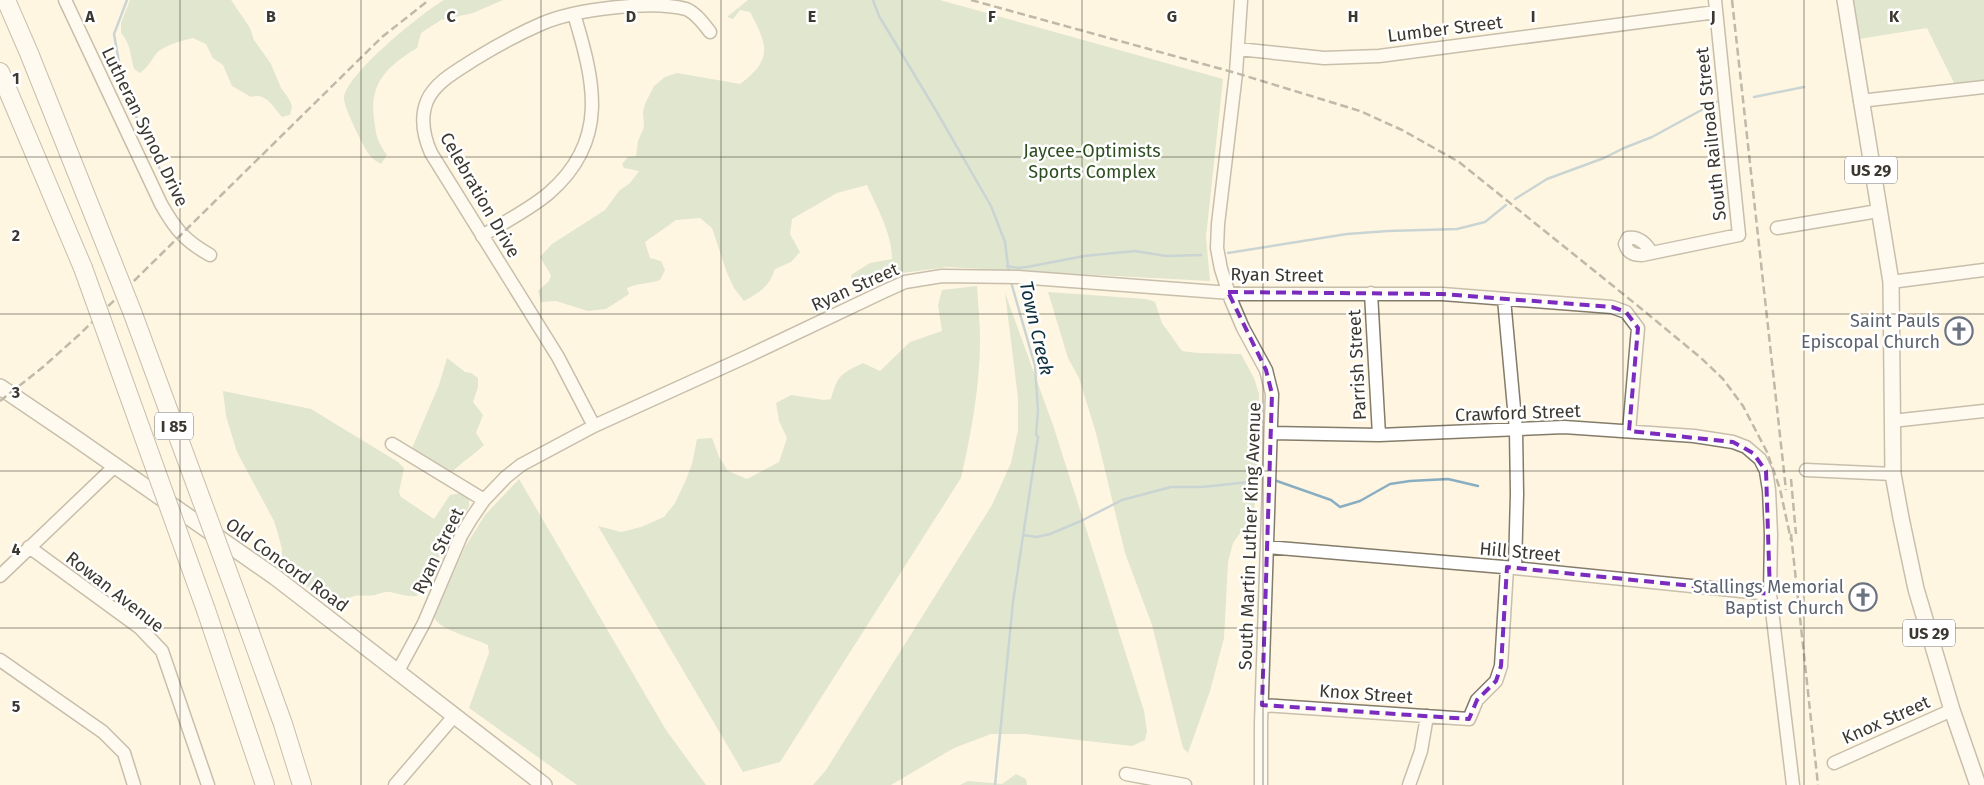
<svg xmlns="http://www.w3.org/2000/svg" width="1984" height="785" viewBox="0 0 1984 785" font-family="'Fira Sans',sans-serif">
<style>
.green{fill:#bdd2b6}
.lines{fill:none;stroke-linecap:round;stroke-linejoin:round}
.stream{stroke:#89aec2;stroke-width:2.5}
.minor-casing{stroke:#847c6a;stroke-width:15}
.major-casing{stroke:#847c6a;stroke-width:18}
.highway-casing{stroke:#847c6a;stroke-width:20}
.minor{stroke:#fff;stroke-width:12}
.major{stroke:#fff;stroke-width:15}
.highway{stroke:#fff;stroke-width:18}
.rail{stroke:#746e62;stroke-width:2.5;stroke-dasharray:8 4;stroke-linecap:butt}
.highway-bridge-casing{stroke:#847c6a;stroke-width:20;stroke-linecap:butt}
.highway-bridge{stroke:#fff;stroke-width:18}
.marked{fill:none;stroke:#7b2cbf;stroke-width:4;stroke-dasharray:10 6;stroke-linejoin:round}
.grid{fill:none;stroke:#3c3830;stroke-width:1;stroke-opacity:0.55}
.labels{text-anchor:middle;stroke-width:5;stroke-linejoin:round;paint-order:stroke}
.shield{fill:#fff;stroke:#76746e;stroke-width:1}
.shield-label{font-size:16px;font-weight:bold;fill:#3c3830}
.street-label{font-size:18px;fill:#3c3830;stroke:#fff}
.park-label{font-size:18px;fill:#2e4d20;stroke:#fff}
.worship-label{font-size:18px;fill:#5b616d;stroke:#fff;text-anchor:end}
.water-label{font-size:19px;font-style:italic;fill:#0d2f3e;stroke:#fff}
.grid-label{font-size:16px;text-anchor:middle;font-weight:bold;fill:#3c3830;stroke:#fff;stroke-width:5;stroke-linejoin:round;paint-order:stroke}
</style>
<rect width="100%" height="100%" fill="#fff5e1"/>
<path class="green" d="M130,0H231L250,28L254,40L271,64L281,88L289,99L292,106L290,115L282,117C273,107 266,92 251,97L232,86L223,65L213,58L206,44L193,38C183,40 162,46 156,54C150,62 148,67 140,73L134,69C130,56 131,44 121,33V23Z
M444,0H503L473,13L441,20L421,33L417,48C388,66 369,82 374,119C376,135 377,141 387,155L381,164C378,162 374,160 371,157C365,151 343,106 344,98C345,75 423,12 444,0Z
M748,0H940L1223,79L1206,237L1210,281L948,267L902,273L855,295L851,275L870,263L892,259C892,233 877,208 867,185L837,193L792,219L790,234L800,252L791,262L775,269C769,287 760,292 744,301L734,288L727,273L712,228L700,218L676,220L645,242L650,258L661,261L665,270L660,280C649,284 637,283 627,288L629,294L606,309L588,311L556,301L541,302L538,291L549,281L551,275L540,257L552,244L605,210L619,191L630,183L639,171L624,168L622,164L628,157L636,156L638,141L644,127L643,112L645,104L654,86L665,77L677,73L740,84C774,59 767,44 750,12L740,10L733,19L727,17Z
M1852,0H1984V81L1955,85L1927,28L1859,39Z
M977,286C978,304 980,322 980,340C980,386 971,434 961,478L780,762L743,772L598,526L621,532L641,527L664,517L675,503L685,482L692,464L697,439L712,438L719,457L728,471L747,479L779,462L787,438L779,421L776,403L791,395L824,400L831,399C838,374 841,374 863,363L880,371L910,342L942,331L938,305L942,290Z
M1048,292L1146,299L1155,302L1162,323L1182,351L1197,353L1241,354L1254,378L1259,394L1256,497L1253,515L1233,543L1228,562L1224,638L1210,691L1188,753L1183,748L1152,625L1125,553L1096,433L1079,378L1068,358Z
M1005,293L1053,425L1144,711L1147,731L1145,740L1132,746L1025,734H991L954,748L891,785H813L826,770L992,505L1011,463L1018,430V398Z
M447,358L465,372L471,373L478,378V387L473,402L483,415L476,433L484,445C474,455 463,461 453,471L420,457L412,448L439,385Z
M223,391L311,409L398,462L404,468L399,492L401,497L434,519L450,495L461,493L469,498V506L417,596C405,597 401,594 390,592C384,591 380,594 375,595C367,597 359,594 351,597C346,599 343,603 338,605C320,593 296,582 281,568L282,549L278,534L274,521L237,452L226,416Z
M519,479L666,730L706,785H577L469,708L489,653L488,645C474,638 442,631 434,618L465,547L485,515Z
M1016,774L1026,779L1027,785H960L968,781L1002,784Z"/>
<g class="lines">
<path class="stream" d="M127,0L114,34L119,62L128,99L162,174
M873,0L879,16L938,114L991,206L1005,242L1009,274
M1754,97L1804,87
M1515,199L1547,179L1604,158L1624,148L1652,137L1718,101
M1228,253L1347,234L1388,231L1457,229L1485,222L1506,205
M1007,266L1018,268L1027,267L1084,256L1135,251L1166,256L1201,255
M1274,480L1331,500L1340,507L1360,501L1390,484L1410,481L1448,479L1478,486
M1023,535L1037,537L1050,534L1081,521L1122,500L1171,487H1202L1259,481
M995,785L1013,602L1038,437L1036,434L1038,411L1035,366L1011,282"/>
<g class="minor-casing">
<path id="minor" d="M65,0L161,204C175,229 185,241 210,255
M1241,0L1236,73L1218,224L1217,248L1221,269L1231,300L1243,328L1266,370L1272,394L1261,723V785
M1238,49L1324,58L1379,56L1716,12
M1860,101L1984,87
M1777,228L1878,211
M482,236C504,222 529,210 549,193C610,140 594,81 574,14
M1652,253C1646,244 1639,236 1628,238L1625,244C1628,253 1633,255 1642,255L1739,235L1715,0
M1891,282L1984,270
M1371,293L1379,435
M1504,299L1516,430L1517,494L1515,568
M1892,421L1984,411
M594,426L558,357L431,153C424,137 420,118 427,101C435,82 458,70 475,59C496,46 518,34 541,24C575,9 652,0 686,9C696,13 704,24 710,32
M1271,433L1379,435L1564,427L1694,436L1733,442L1746,447L1760,459L1766,471L1769,490L1771,534L1770,594L1793,785
M392,444L484,500
M1806,470L1893,474
M29,547L140,628L162,651L208,785
M1267,547L1515,568L1770,594
M0,576L115,466
M0,660L103,732L124,753L134,785
M398,671L424,623L461,536L471,519L484,500L506,477L521,465L594,426L748,356L885,291L905,282L942,276L1018,277L1244,294H1442L1612,307L1626,312L1638,328L1629,431
M1262,705L1469,719L1477,700L1496,681L1501,666L1507,568
M1834,763L1952,710
M1126,774L1185,785
M395,785L455,715
M1409,785L1421,751L1427,716"/>
</g>
<g class="major-casing">
<path id="major" d="M1845,0L1891,282L1893,474L1901,518L1916,589L1952,710L1978,785
M0,387L71,435L275,577L544,785"/>
</g>
<g class="highway-casing">
<path id="highway" d="M6,0L29,53L108,251
M0,72L83,268
M239,602L283,724L302,785
M206,610L265,785"/>
</g>
<use href="#minor" class="minor"/>
<use href="#major" class="major"/>
<use href="#highway" class="highway"/>
<path class="rail" d="M971,0L1236,73L1360,111L1402,130L1459,162L1638,306L1701,358L1723,379L1743,406L1767,452L1780,489L1791,540
M1732,0L1786,490
M0,401L43,367L80,334L382,37L429,0
M1791,479L1796,534
M1791,534L1818,785"/>
<g class="highway-bridge-casing">
<path id="highway-bridge" d="M108,251L133,314L239,602
M83,268L206,610"/>
</g>
<use href="#highway-bridge" class="highway-bridge"/>
</g>
<path d="M0 0H1984V785H0ZM1228,292L1442,294L1612,307L1626,312L1638,328L1629,431L1733,442L1753,453L1766,471L1770,594L1507,567L1501,666L1496,681L1477,700L1469,719L1262,705L1272,394L1266,370Z" fill="#fff5e1" fill-opacity=".55" fill-rule="evenodd"/>
<path class="marked" d="M1228,292L1442,294L1612,307L1626,312L1638,328L1629,431L1733,442L1753,453L1766,471L1770,594L1507,567L1501,666L1496,681L1477,700L1469,719L1262,705L1272,394L1266,370Z"/>
<path class="grid" d="M180,0V785M361,0V785M541,0V785M721,0V785M902,0V785M1082,0V785M1263,0V785M1443,0V785M1623,0V785M1804,0V785M0,157H1984M0,314H1984M0,471H1984M0,628H1984"/>
<defs>
<g id="church-ring" transform="scale(1.4375)"><circle r="9.5" fill="#fff" stroke="#6b7280" stroke-width="1.5"/><path d="M-1.2-6h2.4v3.5h3.3v2.4h-3.3V6h-2.4V-.1h-3.3v-2.4h3.3Z" fill="#6b7280"/></g>
</defs>
<g fill-rule="evenodd">
<use href="#church-ring" x="1959" y="331"/>
<use href="#church-ring" x="1863" y="597"/>
</g>
<g class="labels">
<g class="shield">
<rect x="1845" y="156.5" width="52" height="27" rx="4"/>
<rect x="155" y="412.5" width="38" height="27" rx="4"/>
<rect x="1903" y="619.5" width="52" height="27" rx="4"/>
</g>
<g class="shield-label">
<text x="1871" y="176">US 29</text>
<text x="174" y="432">I 85</text>
<text x="1929" y="639">US 29</text>
</g>
<g class="street-label">
<text transform="translate(1445 29) rotate(-7)" y="6">Lumber Street</text>
<text transform="translate(145 127) rotate(64)" y="6">Lutheran Synod Drive</text>
<text transform="translate(1711 134) rotate(-96)" y="6">South Railroad Street</text>
<text transform="translate(480 195) rotate(60)" y="6">Celebration Drive</text>
<text transform="translate(1277 275) rotate(1)" y="6">Ryan Street</text>
<text transform="translate(855 287) rotate(-24)" y="6">Ryan Street</text>
<text transform="translate(1357 365) rotate(-93)" y="6">Parrish Street</text>
<text transform="translate(1518 413) rotate(-2)" y="6">Crawford Street</text>
<text transform="translate(1250 536) rotate(-88)" y="6">South Martin Luther King Avenue</text>
<text transform="translate(438 551) rotate(-64)" y="6">Ryan Street</text>
<text transform="translate(1520 552) rotate(5)" y="6">Hill Street</text>
<text transform="translate(287 565) rotate(36)" y="6">Old Concord Road</text>
<text transform="translate(115 592) rotate(38)" y="6">Rowan Avenue</text>
<text transform="translate(1366 694) rotate(4)" y="6">Knox Street</text>
<text transform="translate(1886 720) rotate(-24)" y="6">Knox Street</text>
</g>
<g class="park-label">
<text x="1092" y="157">Jaycee-Optimists<tspan x="1092" dy="21">Sports Complex</tspan></text>
</g>
<g class="worship-label">
<text x="1940" y="327">Saint Pauls<tspan x="1940" dy="21">Episcopal Church</tspan></text>
<text x="1844" y="593">Stallings Memorial<tspan x="1844" dy="21">Baptist Church</tspan></text>
</g>
<g class="water-label">
<text transform="translate(1037 328) rotate(77)" y="7">Town Creek</text>
</g>
</g>
<g class="grid-label">
<text x="90" y="22">A</text>
<text x="271" y="22">B</text>
<text x="451" y="22">C</text>
<text x="631" y="22">D</text>
<text x="812" y="22">E</text>
<text x="992" y="22">F</text>
<text x="1172" y="22">G</text>
<text x="1353" y="22">H</text>
<text x="1533" y="22">I</text>
<text x="1713" y="22">J</text>
<text x="1894" y="22">K</text>
<text x="16" y="84">1</text>
<text x="16" y="241">2</text>
<text x="16" y="398">3</text>
<text x="16" y="555">4</text>
<text x="16" y="712">5</text>
</g>
</svg>
